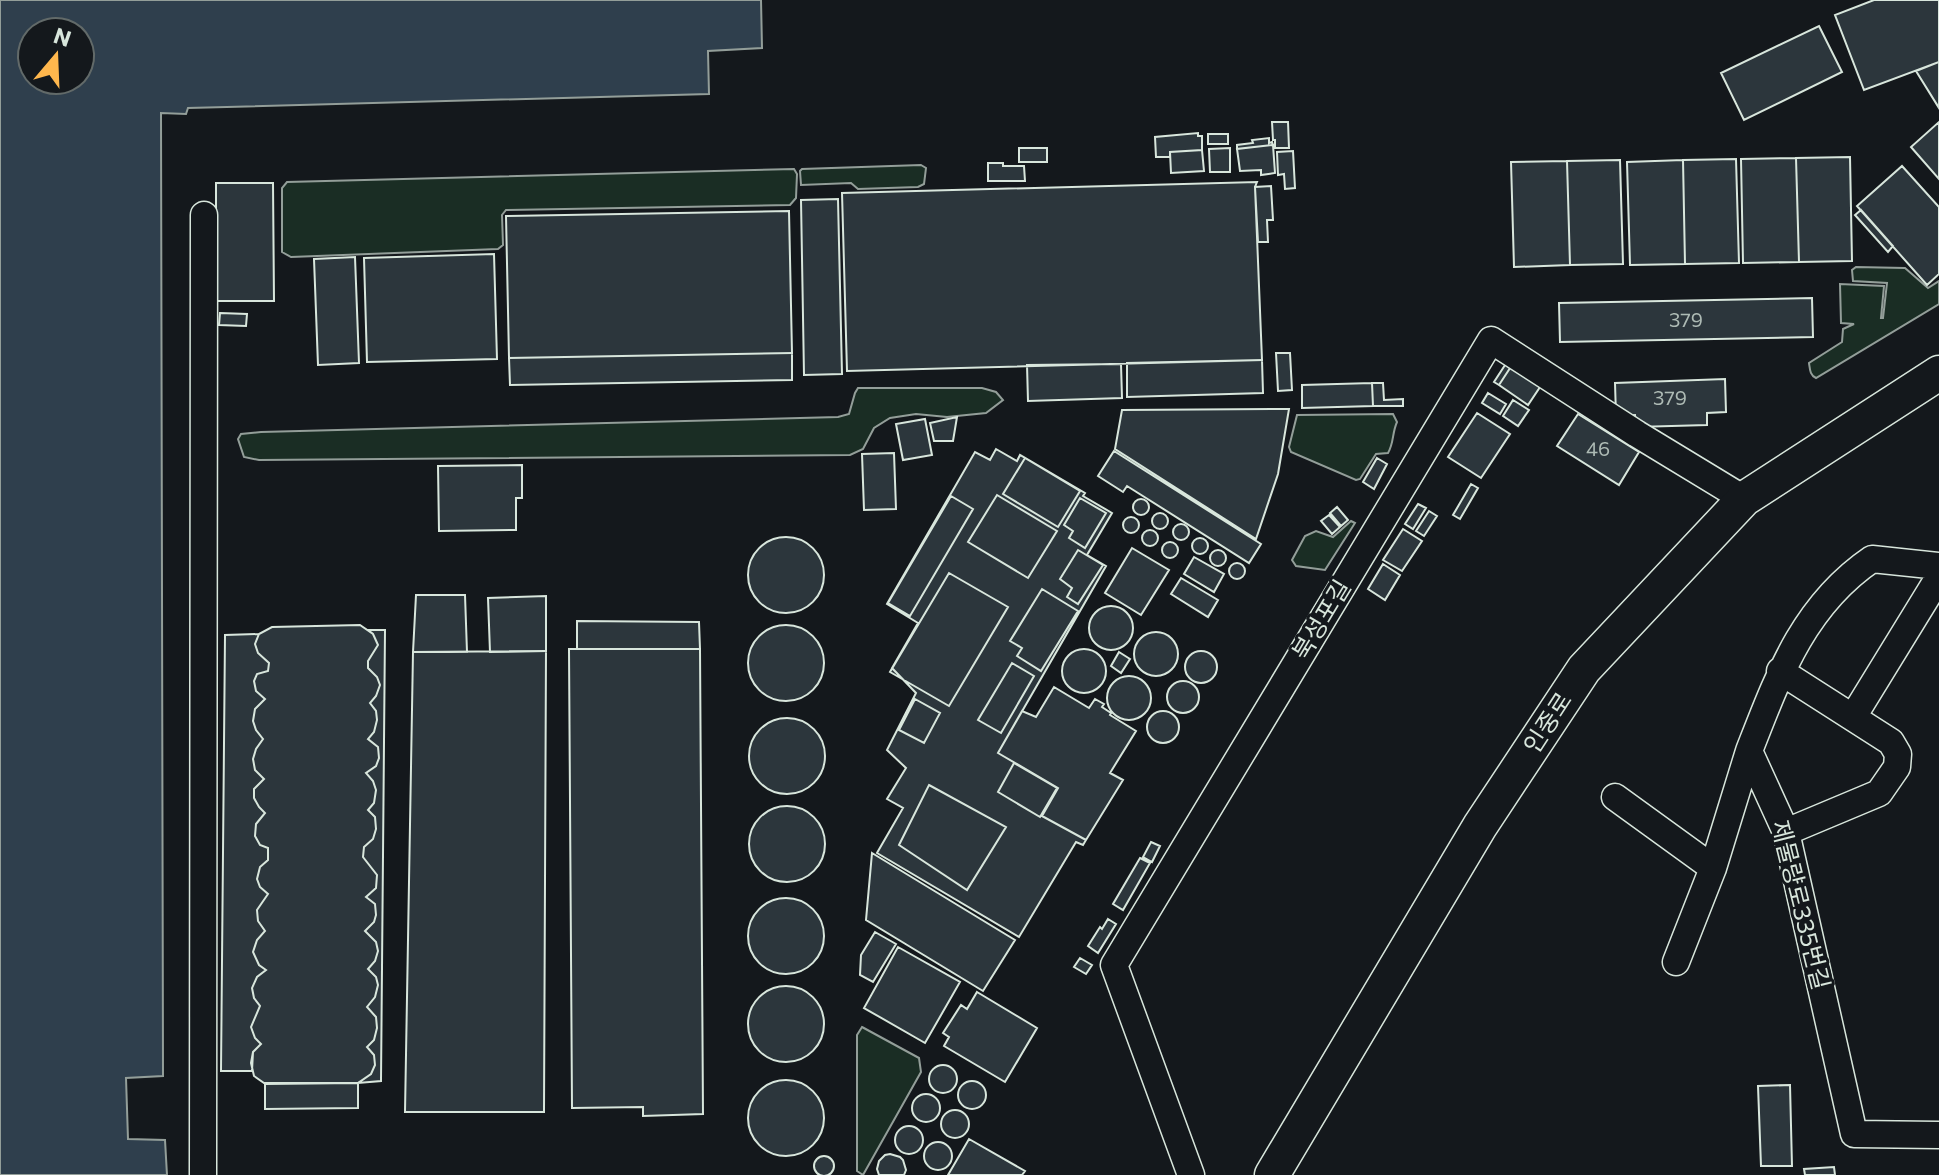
<svg xmlns="http://www.w3.org/2000/svg" width="1939" height="1175" viewBox="0 0 1939 1175" font-family="Commissioner,'Noto Sans KR',sans-serif">
<style>
.green{fill:#1a2d24;stroke:#939e99;stroke-width:2}
.water{fill:#2f3f4d;stroke:#939e99;stroke-width:2;fill-rule:evenodd}
.building{fill:#2c363c;stroke:#d8e6dc;stroke-width:2}
.lines{fill:none;stroke-linecap:round;stroke-linejoin:round}
.minor-casing{stroke:#d8e6dc;stroke-width:29}
.major-casing{stroke:#d8e6dc;stroke-width:37}
.minor{stroke:#14181c;stroke-width:26}
.major{stroke:#14181c;stroke-width:34}
.labels{text-anchor:middle;stroke-width:6;stroke-linejoin:round;paint-order:stroke}
.number-label{font-size:20px;fill:#adbab4}
.street-label{font-size:24px;fill:#d8e6dc;stroke:#14181c}
</style>
<rect width="100%" height="100%" fill="#14181c"/>
<path class="green" d="M921,165L926,168L924,184L918,187L858,189L851,183L801,185L800,171L802,169Z
M794,169L797,174L796,198L790,205L506,210L502,215L503,245L498,249L291,257L282,252V188L287,182Z
M1856,267L1905,268L1928,288L1939,281V304L1816,378C1810,375 1810,370 1809,363L1842,342L1843,329L1854,324L1841,323L1840,284L1884,286L1881,318H1883L1887,283L1853,281L1852,270Z
M858,388H982L996,392L1003,400L986,413L947,417L916,414L890,418L874,428L863,449L850,455L259,460L244,457L238,439L241,434L261,432L838,417L849,414L855,393Z
M1393,414L1397,422C1392,433 1394,443 1388,453L1376,454L1360,479L1356,480L1291,452L1289,447L1297,415Z
M1351,521L1355,523L1325,570L1296,566L1292,560L1305,536L1316,531L1333,537Z
M862,1027L919,1058L921,1072L863,1175L857,1171V1035Z"/>
<path class="water" d="M0,0H761L762,48L708,51L709,94L188,108L186,114L161,113L163,1076L126,1078L128,1139L165,1140L167,1175H0ZM32,32H80V80H32Z"/>
<path class="building" d="M1874,0H1939V62L1864,90L1835,15Z
M1819,26L1842,72L1744,120L1721,73Z
M1939,62V108L1916,71Z
M1272,122H1288L1289,148H1275V140H1273Z
M1939,122V179L1911,147Z
M1198,133V136H1202V150L1170,152V157H1156L1155,137Z
M1208,134H1228V144H1208Z
M1269,138V143L1272,142L1273,145L1237,149V145L1253,143L1252,140Z
M1273,145L1275,173L1261,175V170L1240,171L1237,149Z
M1019,148H1047V162H1019Z
M1230,148V172H1210L1209,149Z
M1202,150L1204,171L1171,173L1170,152Z
M1293,151L1295,188L1285,189L1284,174L1278,175L1277,152Z
M1850,157L1852,261L1799,262L1796,158Z
M1796,158L1799,262L1743,263L1741,159Z
M1736,159L1739,263L1685,264L1683,160Z
M1620,160L1623,264L1570,265L1567,161Z
M1683,160L1685,264L1630,265L1627,162Z
M1567,161L1570,265L1514,267L1511,162Z
M988,163H1003V166H1024L1025,181H988Z
M1902,166L1939,207V274L1927,285L1857,206Z
M1257,182L1255,187L1262,360L847,371L842,193Z
M216,183H273L274,301H216Z
M1271,186L1273,220H1267L1268,242H1258L1255,187Z
M838,199L842,374L804,375L801,200Z
M1861,210L1893,246L1888,252L1855,215Z
M789,211L792,353L509,358L506,216Z
M494,254L497,359L367,362L364,258Z
M355,257L359,363L318,365L314,259Z
M1812,298L1813,337L1560,342L1559,303Z
M220,313L247,314L246,326L219,325Z
M792,353V380L510,385L509,358Z
M1276,353H1290L1292,390L1278,391Z
M1262,360L1263,393L1127,397V363Z
M1507,362L1512,365L1499,385L1494,382Z
M1121,364L1122,398L1028,401L1027,365Z
M1512,365L1542,384L1528,405L1499,385Z
M1725,379L1726,412L1707,413V425L1636,427L1635,415L1616,416L1615,383Z
M1372,383L1373,406L1302,408V385Z
M1372,383H1383L1384,400L1403,399V406H1373Z
M1488,393L1506,404L1500,414L1482,403Z
M1513,400L1529,410L1518,426L1503,416Z
M1289,409L1278,474L1256,539L1115,449L1122,410Z
M1477,413L1510,434L1481,478L1448,457Z
M1578,414L1639,452L1619,485L1557,446Z
M957,417L953,441H934L930,423Z
M925,419L932,455L903,460L896,424Z
M996,449L1017,461L1020,455L1085,493L1083,496L1112,513L1087,555L1106,566L998,753L1058,788L1042,816L1086,840L1083,845L1076,842L1019,937L877,853L903,808L887,799L906,768L887,750L916,693L892,668L918,623L887,604L975,452L990,460Z
M1114,451L1261,544L1249,563L1127,486L1123,492L1098,476Z
M894,453L896,509L864,510L862,454Z
M1025,458L1080,491L1058,527L1003,494Z
M1377,458L1387,464L1374,489L1363,482Z
M522,465V498H516V530L439,531L438,466Z
M1471,484L1478,488L1460,519L1453,515Z
M997,495L1057,531L1028,578L968,542Z
M951,496L973,509L910,616L888,603Z
M1080,498L1106,513L1085,548L1069,538L1073,531L1064,525Z
M1133 507a8 8 0 1 1 16 0a8 8 0 1 1-16 0Z
M1418,504L1426,508L1413,529L1405,524Z
M1337,507L1348,520L1341,526L1330,513Z
M1429,511L1437,516L1424,536L1416,531Z
M1152 521a8 8 0 1 1 16 0a8 8 0 1 1-16 0Z
M1329,515L1340,527L1332,534L1321,521Z
M1123 525a8 8 0 1 1 16 0a8 8 0 1 1-16 0Z
M1173 532a8 8 0 1 1 16 0a8 8 0 1 1-16 0Z
M1403,529L1422,541L1402,571L1383,560Z
M1142 538a8 8 0 1 1 16 0a8 8 0 1 1-16 0Z
M748 575a38 38 0 1 1 76 0a38 38 0 1 1-76 0Z
M1192 546a8 8 0 1 1 16 0a8 8 0 1 1-16 0Z
M1162 550a8 8 0 1 1 16 0a8 8 0 1 1-16 0Z
M1132,548L1169,570L1141,615L1105,593Z
M1210 558a8 8 0 1 1 16 0a8 8 0 1 1-16 0Z
M1078,550L1103,565L1078,604L1067,597L1072,588L1060,579Z
M1194,557L1224,574L1214,592L1184,574Z
M1229 571a8 8 0 1 1 16 0a8 8 0 1 1-16 0Z
M1383,564L1400,575L1385,600L1368,589Z
M949,573L1008,607L949,706L890,672Z
M1181,578L1218,600L1208,617L1171,594Z
M1042,589L1078,611L1041,671L1017,656L1022,648L1010,641Z
M416,595H465L467,652H413Z
M546,596V651L490,652L488,598Z
M1089 628a22 22 0 1 1 44 0a22 22 0 1 1-44 0Z
M577,621L699,622L700,649H577Z
M360,625L373,634L378,645L368,661V668L377,677L380,685L376,696L370,703L376,711L377,720L374,732L368,739L378,747L379,758L376,766L366,773L373,781L376,790L374,803L368,810L375,817L376,829L373,839L364,847L363,857L377,875L376,888L366,897L375,904L376,915L374,922L365,931L376,942L378,951L375,961L368,969L376,977L378,985L375,997L367,1007L376,1017L377,1028L374,1040L367,1047L374,1055L375,1065L371,1074L358,1083H264L254,1076L251,1063L253,1052L261,1044L255,1038L251,1027L260,1006L254,998L252,988L257,977L266,970L259,965L253,952L257,940L265,931L258,921L257,910L268,894L260,887L257,879L260,867L268,860V848L260,845L255,836L256,824L265,813L259,807L254,798V789L264,779L255,770L253,759L256,749L263,739L256,730L253,721L255,709L265,699L256,691L254,681L257,674L268,671L269,663L258,653L255,644L259,634L272,627Z
M748 663a38 38 0 1 1 76 0a38 38 0 1 1-76 0Z
M368,630H385L381,1081L358,1083L371,1074L375,1065L374,1055L367,1047L374,1040L377,1028L376,1017L367,1007L375,997L378,985L376,977L368,969L375,961L378,951L376,942L365,931L374,922L376,915L375,904L366,897L376,888L377,875L363,857L364,847L373,839L376,829L375,817L368,810L374,803L376,790L373,781L366,773L376,766L379,758L378,747L368,739L374,732L377,720L376,711L370,703L376,696L380,685L377,677L368,668V661L378,645L373,634Z
M1134 654a22 22 0 1 1 44 0a22 22 0 1 1-44 0Z
M259,634L255,644L258,653L269,663L268,671L257,674L254,681L256,691L265,699L255,709L253,721L256,730L263,739L256,749L253,759L255,770L264,779L254,789V798L259,807L265,813L256,824L255,836L260,845L268,848V860L260,867L257,879L260,887L268,894L257,910L258,921L265,931L257,940L253,952L259,965L266,970L257,977L252,988L254,998L260,1006L251,1027L255,1038L261,1044L253,1052L252,1071H221L225,635Z
M569,649H700L703,1114L643,1116V1107L572,1108Z
M1062 671a22 22 0 1 1 44 0a22 22 0 1 1-44 0Z
M546,651L544,1112H405L413,652Z
M1185 667a16 16 0 1 1 32 0a16 16 0 1 1-32 0Z
M1119,652L1130,659L1121,673L1111,666Z
M1012,663L1034,676L1001,733L978,720Z
M1107 698a22 22 0 1 1 44 0a22 22 0 1 1-44 0Z
M1167 697a16 16 0 1 1 32 0a16 16 0 1 1-32 0Z
M1054,687L1089,708L1095,699L1104,704L1102,707L1111,713L1110,715L1136,731L1110,773L1123,780L1086,840L1042,816L1058,788L998,753L1022,711L1036,717Z
M915,699L940,713L924,743L899,730Z
M1147 727a16 16 0 1 1 32 0a16 16 0 1 1-32 0Z
M749 756a38 38 0 1 1 76 0a38 38 0 1 1-76 0Z
M1014,763L1057,788L1040,817L998,792Z
M929,785L1006,827L967,890L899,845Z
M749 844a38 38 0 1 1 76 0a38 38 0 1 1-76 0Z
M1151,842L1160,846L1152,862L1143,857Z
M872,853L1015,940L983,991L866,920Z
M1140,858L1150,863L1123,910L1113,904Z
M748 936a38 38 0 1 1 76 0a38 38 0 1 1-76 0Z
M1108,919L1116,924L1098,953L1088,946L1100,927L1102,929Z
M875,932L896,944L873,982L860,975L861,955Z
M898,947L960,982L925,1043L864,1008Z
M1080,958L1092,965L1086,974L1074,967Z
M748 1024a38 38 0 1 1 76 0a38 38 0 1 1-76 0Z
M977,992L1037,1028L1005,1082L944,1046L949,1037L943,1033L961,1005L967,1009Z
M929 1079a14 14 0 1 1 28 0a14 14 0 1 1-28 0Z
M748 1118a38 38 0 1 1 76 0a38 38 0 1 1-76 0Z
M958 1095a14 14 0 1 1 28 0a14 14 0 1 1-28 0Z
M358,1083V1108L265,1109V1084Z
M1790,1085L1792,1166H1761L1758,1086Z
M912 1108a14 14 0 1 1 28 0a14 14 0 1 1-28 0Z
M941 1124a14 14 0 1 1 28 0a14 14 0 1 1-28 0Z
M895 1140a14 14 0 1 1 28 0a14 14 0 1 1-28 0Z
M969,1139L1025,1171L1022,1175H948Z
M924 1156a14 14 0 1 1 28 0a14 14 0 1 1-28 0Z
M890,1154L900,1157L903,1160L906,1170L904,1175H879L877,1169L879,1161L885,1155Z
M814 1166a10 10 0 1 1 20 0a10 10 0 1 1-20 0Z
M1834,1167L1835,1175H1805L1804,1169Z"/>
<g class="lines">
<g class="minor-casing">
<path id="minor" d="M1939,566L1872,559C1803,606 1778,677 1749,751L1786,832L1854,1134L1939,1135
M1780,671L1891,742L1898,754L1897,767L1879,793L1786,832
M1853,717L1939,577
M1615,797L1713,868
M1676,962L1713,868L1749,751
M203,1175L204,215
M1191,1175L1114,965L1491,340L1637,434L1744,499"/>
</g>
<g class="major-casing">
<path id="major" d="M1272,1175L1480,826L1584,669L1744,499L1939,373"/>
</g>
<use href="#minor" class="minor"/>
<use href="#major" class="major"/>
</g>
<g class="labels">
<g class="number-label">
<text x="1686" y="327">379</text>
<text x="1670" y="405">379</text>
<text x="1598" y="456">46</text>
</g>
<g class="street-label">
<text transform="translate(1322 620) rotate(-59)" y="8">북성포길</text>
<text transform="translate(1548 723) rotate(-57)" y="8">인중로</text>
<text transform="translate(1800 905) rotate(76)" y="8">제물량로335번길</text>
</g>
</g>
<g transform="translate(56 56) rotate(19)"><circle r="38" fill="#14181c" stroke="#626a69" stroke-width="2"/>
<path d="M0-6L14 30L0 20L-14 30Z" fill="#ffb74d"/>
<text y="-12" font-size="22" font-weight="bold" text-anchor="middle" fill="#d8e6dc">N</text>
</g>
</svg>
